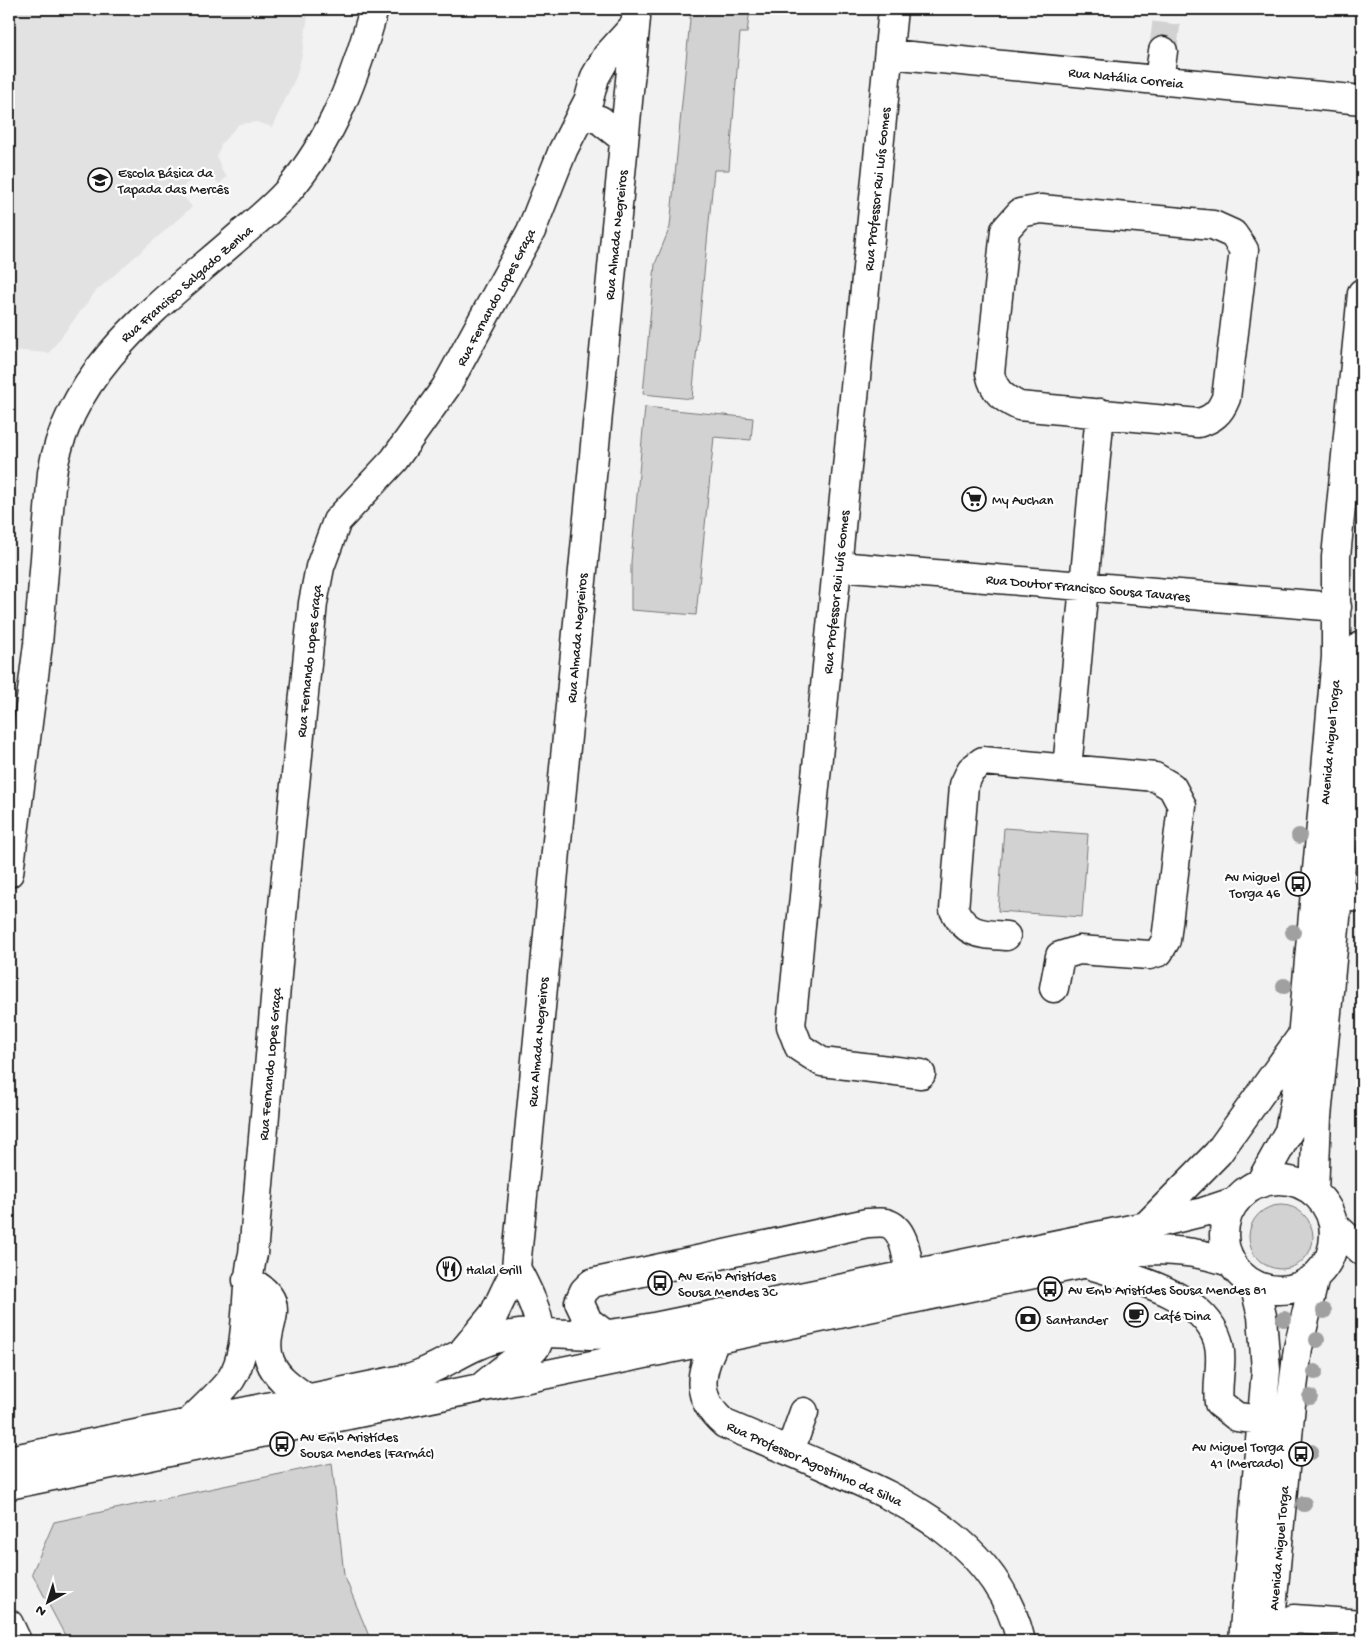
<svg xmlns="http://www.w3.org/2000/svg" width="1371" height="1650" viewBox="0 0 1371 1650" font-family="'Gochi Hand',sans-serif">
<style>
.built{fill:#e2e2e2}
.green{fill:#d2d2d2;stroke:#777}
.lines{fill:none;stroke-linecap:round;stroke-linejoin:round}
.minor-tunnel{stroke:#d2d2d2;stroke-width:28;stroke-dasharray:28 14;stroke-linecap:butt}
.minor-casing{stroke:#1c1c1c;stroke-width:31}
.minor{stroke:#fff;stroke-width:28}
.tree{fill:#a0a0a0}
.labels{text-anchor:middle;stroke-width:4.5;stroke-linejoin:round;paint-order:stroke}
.street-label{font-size:14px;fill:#1c1c1c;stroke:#fff}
.poi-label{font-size:14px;fill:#1c1c1c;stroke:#fff;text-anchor:start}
</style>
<rect width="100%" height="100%" fill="#f2f2f2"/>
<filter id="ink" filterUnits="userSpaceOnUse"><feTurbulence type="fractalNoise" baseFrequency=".02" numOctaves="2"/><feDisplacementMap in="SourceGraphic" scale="10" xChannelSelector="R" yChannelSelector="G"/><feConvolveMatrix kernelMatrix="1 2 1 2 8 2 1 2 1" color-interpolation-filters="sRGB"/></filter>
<g filter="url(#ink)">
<path class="built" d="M9,9H309L302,55L296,77L272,127L257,122L239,124L221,144L217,157L222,171L227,177L219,184L205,168L179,190L192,207L96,291L49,353L9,350Z"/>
<path class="green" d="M691,9H750L747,33H740L729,170H714L692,399L643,394L655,264L670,227Z
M645,407L753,418L751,440L714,437L696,615L631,610V562Z
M1004,828L1088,834L1082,917L998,911Z
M1249 1237a32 32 0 1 1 64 0a32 32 0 1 1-64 0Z
M332,1463L344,1575L371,1641H68L32,1573L54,1522Z"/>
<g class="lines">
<path class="minor-tunnel" d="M1163,51L1168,9"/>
<g class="minor-casing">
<path id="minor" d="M893,9L791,1026L799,1047L822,1062L921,1074
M890,54L1362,100
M1159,80L1163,51
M581,114L600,120L624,139
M1041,209L1213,225L1233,234L1244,250L1226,398C1220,413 1213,419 1198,423L1019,406C1003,398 994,392 990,373L1005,230L1020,213Z
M838,566L1337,607
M1067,769L1100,413
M9,873L38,644L52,473C70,369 157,307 231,243C250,226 271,210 287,192C333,139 356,75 374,9
M1319,893L1362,898
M1006,936C981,934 967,935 954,910L964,785L971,770L983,761L1155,777L1172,787L1182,806L1166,940L1159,952L1149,955L1079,950L1060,956L1054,988
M1224 1235a55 55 0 1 1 110 0a55 55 0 1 1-110 0Z
M1260,1183L1289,1131L1298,1083L1336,657V557L1362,293
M1314,1192L1317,1117L1362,645
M1333,1224L1362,1251
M1147,1225L1218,1153L1301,1037
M1087,1264C1130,1278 1203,1293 1218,1341C1224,1361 1216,1383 1219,1403L1237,1417L1262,1420
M247,1280C297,1304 257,1326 270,1361C277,1379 293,1388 308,1399
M605,1334L588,1321L579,1302L584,1291L592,1283L867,1223C873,1223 880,1222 886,1223C906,1228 907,1260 910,1275
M716,1340C699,1372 694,1398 725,1424C758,1438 792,1452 826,1467C909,1502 998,1544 1021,1641
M464,1350L494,1314L516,1268L636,18
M485,1384C495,1376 505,1367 516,1360C522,1356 530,1354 535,1348C550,1330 525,1285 516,1268
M188,1424C202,1409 219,1395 231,1379C251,1350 243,1290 253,1254L282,917L313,603L320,567L337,521L394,460L446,387L531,231L563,150L589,99L595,77L607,56L635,25
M790,1451L804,1412
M9,1460L408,1378C441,1369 467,1345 502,1337C531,1330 560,1334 590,1335C611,1335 633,1331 654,1327L1146,1226L1203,1212L1236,1201
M9,1485L1150,1250C1180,1250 1204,1253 1232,1263
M9,1624L17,1641
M1243,1641L1266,1370L1262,1316L1254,1284
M1269,1641L1291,1404L1298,1348L1315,1277
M1270,1641L1279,1629L1294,1619L1362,1624"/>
</g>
<use href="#minor" class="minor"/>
</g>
<g class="tree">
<circle cx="1299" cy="836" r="8"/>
<circle cx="1296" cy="885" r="8"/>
<circle cx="1293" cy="932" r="8"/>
<circle cx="1284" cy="986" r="8"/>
<circle cx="1324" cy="1311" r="8"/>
<circle cx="1284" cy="1319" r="8"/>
<circle cx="1317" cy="1340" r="8"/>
<circle cx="1315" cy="1372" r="8"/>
<circle cx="1310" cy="1397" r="8"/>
<circle cx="1311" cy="1452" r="8"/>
<circle cx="1304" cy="1504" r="8"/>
</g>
</g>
<defs>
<g id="school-ring" transform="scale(1.25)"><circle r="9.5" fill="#fff" stroke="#1c1c1c" stroke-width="1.5"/><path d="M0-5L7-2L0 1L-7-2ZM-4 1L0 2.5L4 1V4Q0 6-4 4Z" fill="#1c1c1c"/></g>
<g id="supermarket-ring" transform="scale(1.25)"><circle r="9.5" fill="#fff" stroke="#1c1c1c" stroke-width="1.5"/><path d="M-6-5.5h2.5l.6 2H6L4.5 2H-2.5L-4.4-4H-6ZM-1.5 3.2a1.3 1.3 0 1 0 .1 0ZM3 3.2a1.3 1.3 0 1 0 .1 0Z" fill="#1c1c1c"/></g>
<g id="bus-ring" transform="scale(1.25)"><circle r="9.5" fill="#fff" stroke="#1c1c1c" stroke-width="1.5"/><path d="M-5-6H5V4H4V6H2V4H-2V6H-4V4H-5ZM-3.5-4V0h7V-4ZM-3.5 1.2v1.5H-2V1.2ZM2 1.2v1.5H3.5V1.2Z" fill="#1c1c1c"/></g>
<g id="restaurant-ring" transform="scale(1.25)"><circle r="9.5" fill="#fff" stroke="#1c1c1c" stroke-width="1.5"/><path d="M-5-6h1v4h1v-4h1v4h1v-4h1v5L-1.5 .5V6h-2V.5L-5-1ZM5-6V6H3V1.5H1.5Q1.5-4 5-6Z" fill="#1c1c1c"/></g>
<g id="cafe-ring" transform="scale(1.25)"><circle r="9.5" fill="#fff" stroke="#1c1c1c" stroke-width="1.5"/><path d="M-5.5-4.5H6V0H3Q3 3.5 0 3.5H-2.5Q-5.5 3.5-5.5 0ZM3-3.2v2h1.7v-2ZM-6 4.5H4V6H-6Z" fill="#1c1c1c"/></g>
<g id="bank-ring" transform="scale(1.25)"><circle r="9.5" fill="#fff" stroke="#1c1c1c" stroke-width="1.5"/><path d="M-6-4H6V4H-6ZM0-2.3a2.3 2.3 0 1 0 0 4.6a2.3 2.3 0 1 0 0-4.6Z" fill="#1c1c1c"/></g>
</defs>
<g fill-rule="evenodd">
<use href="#school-ring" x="100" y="180"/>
<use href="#supermarket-ring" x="974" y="499"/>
<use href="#bus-ring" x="1298" y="884"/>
<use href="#restaurant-ring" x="449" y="1269"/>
<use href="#bus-ring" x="660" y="1283"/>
<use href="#bus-ring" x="1050" y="1289"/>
<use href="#cafe-ring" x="1136" y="1315"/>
<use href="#bank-ring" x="1028" y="1319"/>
<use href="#bus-ring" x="282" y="1444"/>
<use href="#bus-ring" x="1301" y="1454"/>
</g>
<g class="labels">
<g class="street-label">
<text transform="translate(1126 77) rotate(6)" y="5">Rua Natália Correia</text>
<text transform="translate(876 189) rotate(-84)" y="5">Rua Professor Rui Luís Gomes</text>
<text transform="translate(615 235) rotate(-84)" y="5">Rua Almada Negreiros</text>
<text transform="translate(186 283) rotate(-41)" y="5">Rua Francisco Salgado Zenha</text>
<text transform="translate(495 297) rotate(-62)" y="5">Rua Fernando Lopes Graça</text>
<text transform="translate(1088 587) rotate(5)" y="5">Rua Doutor Francisco Sousa Tavares</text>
<text transform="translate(835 592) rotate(-84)" y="5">Rua Professor Rui Luís Gomes</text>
<text transform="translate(576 638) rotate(-85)" y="5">Rua Almada Negreiros</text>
<text transform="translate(308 661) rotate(-84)" y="5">Rua Fernando Lopes Graça</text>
<text transform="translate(1329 742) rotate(-85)" y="5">Avenida Miguel Torga</text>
<text transform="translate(537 1042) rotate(-85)" y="5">Rua Almada Negreiros</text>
<text transform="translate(269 1064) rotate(-85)" y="5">Rua Fernando Lopes Graça</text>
<text transform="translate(815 1463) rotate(24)" y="5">Rua Professor Agostinho da Silva</text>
<text transform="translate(1278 1548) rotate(-85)" y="5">Avenida Miguel Torga</text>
</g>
<g class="poi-label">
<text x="118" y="177">Escola Básica da<tspan x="118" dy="16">Tapada das Mercês</tspan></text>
<text x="992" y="504">My Auchan</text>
<text x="1280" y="881" text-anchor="end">Av Miguel<tspan x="1280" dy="16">Torga 46</tspan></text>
<text x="466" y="1274">Halal Grill</text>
<text x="678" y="1280">Av Emb Aristídes<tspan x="678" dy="16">Sousa Mendes 3C</tspan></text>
<text x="1068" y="1294">Av Emb Aristídes Sousa Mendes 81</text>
<text x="1154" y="1320">Café Dina</text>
<text x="1046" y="1324">Santander</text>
<text x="300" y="1441">Av Emb Aristídes<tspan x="300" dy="16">Sousa Mendes (Farmác)</tspan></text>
<text x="1284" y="1451" text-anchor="end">Av Miguel Torga<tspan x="1284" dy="16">41 (Mercado)</tspan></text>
</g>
</g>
<rect width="1371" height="1650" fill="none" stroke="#fff" stroke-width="30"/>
<rect x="15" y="15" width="1341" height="1620" fill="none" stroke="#1c1c1c" stroke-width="2" filter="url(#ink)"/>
<g transform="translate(48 1602) rotate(219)" stroke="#ffffff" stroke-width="4" paint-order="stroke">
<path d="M0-4L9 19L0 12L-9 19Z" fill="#1c1c1c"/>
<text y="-8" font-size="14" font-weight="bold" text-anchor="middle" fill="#1c1c1c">N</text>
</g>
</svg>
